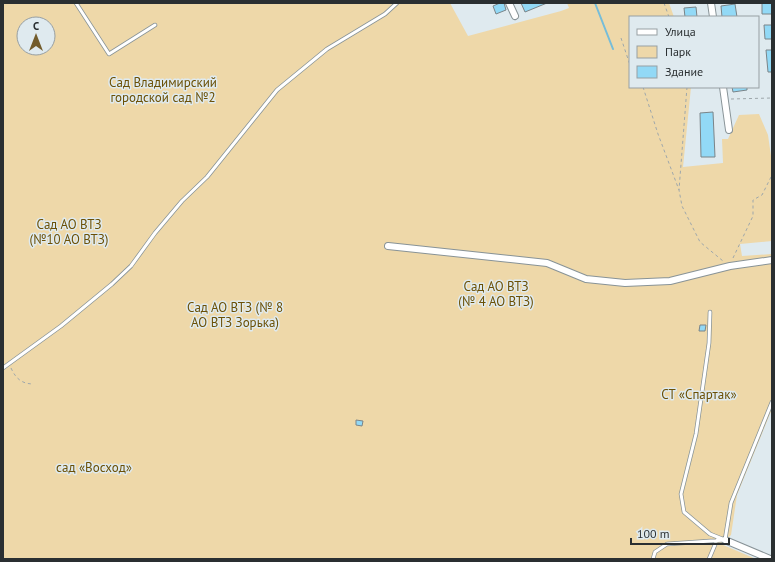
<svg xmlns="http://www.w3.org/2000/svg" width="775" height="562" viewBox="0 0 775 562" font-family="'PT Sans',sans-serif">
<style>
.green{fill:#eed8a9;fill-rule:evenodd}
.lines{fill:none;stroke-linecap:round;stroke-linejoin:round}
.stream{stroke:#76bdd9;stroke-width:2}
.building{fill:#92d9f6;stroke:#7a8488}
.lane-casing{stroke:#889397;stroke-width:4.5}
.street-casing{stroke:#889397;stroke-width:8}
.path{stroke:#9ea7ab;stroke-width:1;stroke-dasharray:3 3;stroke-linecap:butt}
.lane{stroke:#fff;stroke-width:3}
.street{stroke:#fff;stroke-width:6}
.labels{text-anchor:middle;stroke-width:3;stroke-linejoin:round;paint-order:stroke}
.park-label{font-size:13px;fill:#6b5005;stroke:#dfeaef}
</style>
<rect width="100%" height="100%" fill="#dfeaef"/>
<path class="green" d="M3,3H450L468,36L561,11L569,8L567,3H669L674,17H630V87H691L683,167L723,163L722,139H728L739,115L759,114L768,135L772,163V241L740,244L742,256L772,254V409L737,495L731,535L721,544L756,559H3ZM24,24H48V48H24Z"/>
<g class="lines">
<path class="stream" d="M595,3L613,49"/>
</g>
<path class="building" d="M500,3H504L506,10L496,14L493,6Z
M521,3H547L525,12Z
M762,3H772V14H762Z
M735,4L737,17H722L721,6Z
M696,7L697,17H685L684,8Z
M764,25H772V39H765Z
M766,50H772V72H768Z
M732,87H747V90L733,92Z
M713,112L715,157H701L700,113Z
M700,325H706L705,331H699Z
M356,420L363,421L362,426L356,425Z"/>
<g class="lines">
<g class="lane-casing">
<path id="lane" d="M76,3L109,54L155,25
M3,368L61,326L112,284L131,266L155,233L182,201L207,177L277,90L327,49L385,14L397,3
M725,540L731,503L772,402
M653,559L655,552L667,544L725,540L710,534L684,512L681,494L696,434L709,343L710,312
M709,559L717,540"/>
</g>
<g class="street-casing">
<path id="street" d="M509,3L515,16
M711,3L713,17
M723,87L729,130
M388,246L547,263L586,279L625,283L670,281L730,266L772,260
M725,540L770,559"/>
</g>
<path class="path" d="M664,3L669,17
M621,38L630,65
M643,87L658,134L679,190
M687,87L679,190L682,206L700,242L723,261
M731,99L772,98
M733,258L753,216V200L762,195L772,175
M11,368C16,379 22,384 34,384"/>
<use href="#lane" class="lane"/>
<use href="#street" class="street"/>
</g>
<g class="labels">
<g class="park-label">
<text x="163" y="87">Сад Владимирский<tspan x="163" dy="15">городской сад №2</tspan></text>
<text x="69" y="229">Сад АО ВТЗ<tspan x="69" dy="15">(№10 АО ВТЗ)</tspan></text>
<text x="496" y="291">Сад АО ВТЗ<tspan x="496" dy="15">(№ 4 АО ВТЗ)</tspan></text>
<text x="235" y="312">Сад АО ВТЗ (№ 8<tspan x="235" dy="15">АО ВТЗ Зорька)</tspan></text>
<text x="699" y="399">СТ «Спартак»</text>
<text x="94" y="472">сад «Восход»</text>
</g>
</g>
<rect width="775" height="562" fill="none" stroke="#2a2f31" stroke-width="8"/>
<rect x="629" y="16" width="130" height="72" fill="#dfeaef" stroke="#979fa3"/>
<rect x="637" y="29" width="20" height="6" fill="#ffffff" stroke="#979fa3"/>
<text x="665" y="36" font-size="12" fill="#2a2f31">Улица</text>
<rect x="637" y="46" width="20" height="12" fill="#eed8a9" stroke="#979fa3"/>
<text x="665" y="56" font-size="12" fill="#2a2f31">Парк</text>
<rect x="637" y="66" width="20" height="12" fill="#92d9f6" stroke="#979fa3"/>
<text x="665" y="76" font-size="12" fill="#2a2f31">Здание</text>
<g transform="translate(36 36)"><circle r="19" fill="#dfeaef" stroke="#979fa3"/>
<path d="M0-3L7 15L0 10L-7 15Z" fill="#725c2c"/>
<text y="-6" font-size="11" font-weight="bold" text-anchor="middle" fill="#2a2f31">С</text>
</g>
<path d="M631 538v6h98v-6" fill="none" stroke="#2a2f31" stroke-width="2"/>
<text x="637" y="538" font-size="12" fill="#2a2f31" stroke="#dfeaef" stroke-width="3" paint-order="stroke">100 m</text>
</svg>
